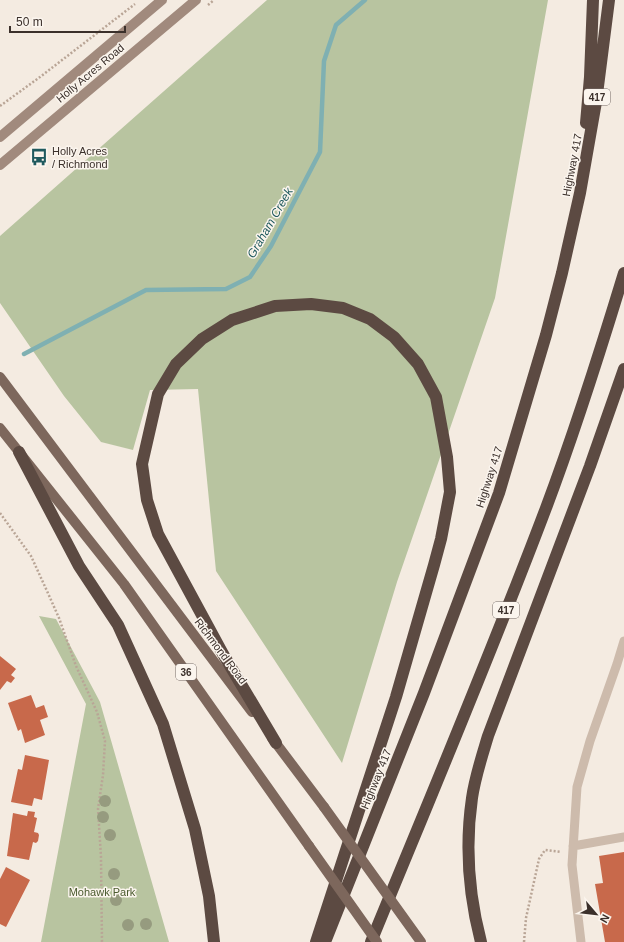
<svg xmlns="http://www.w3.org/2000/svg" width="624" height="942" viewBox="0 0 624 942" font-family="Arial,sans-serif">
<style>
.green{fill:#b8c4a0}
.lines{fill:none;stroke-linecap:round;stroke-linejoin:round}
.stream{stroke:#7fb0b2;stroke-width:4.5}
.building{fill:#c8694b}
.path{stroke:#b9a596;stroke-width:2.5;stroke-dasharray:2 2;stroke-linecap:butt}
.lane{stroke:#cdbbac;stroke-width:9}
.secondary{stroke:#a18a7d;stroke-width:10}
.primary{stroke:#7d675c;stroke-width:10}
.highway{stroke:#5c4a42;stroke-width:12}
.primary-bridge{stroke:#7d675c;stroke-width:10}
.tree{fill:#969b7f}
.labels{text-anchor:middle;stroke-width:3;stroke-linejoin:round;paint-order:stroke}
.shield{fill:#fbf5ee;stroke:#756b66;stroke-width:1}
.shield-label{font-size:10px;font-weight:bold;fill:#3b302b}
.street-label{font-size:11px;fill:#3b302b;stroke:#fbf5ee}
.poi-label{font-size:11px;fill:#3b302b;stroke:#fbf5ee;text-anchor:start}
.park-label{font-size:11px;fill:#4a5a2e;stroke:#fbf5ee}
.water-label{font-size:12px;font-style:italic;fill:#1f5a5e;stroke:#fbf5ee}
</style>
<rect width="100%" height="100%" fill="#f4ebe1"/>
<path class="green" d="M267,0H548L495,298L397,582L342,763L216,571L198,389L150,390L133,450L101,442L64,396L0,303V236Z
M39,616L56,619L100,702L169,942H41L86,704Z"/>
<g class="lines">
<path class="stream" d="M24,354L146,290L226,289L250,277L271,246L320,152L324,61L336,25L365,0"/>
</g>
<path class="building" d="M0,656L16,669L11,675L15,678L11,683L7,681L0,690Z
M31,695L36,708L44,705L48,717L40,720L45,735L25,743L21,729L18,731L8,703Z
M25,755L49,760L42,800L34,798L32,806L11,802L18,769L22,770Z
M28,811L35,812L34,817L37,818L34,832L38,833L39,835L38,841L36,843L33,842L29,860L7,856L13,813L27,816Z
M624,852V942H605L595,884L603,883L599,856Z
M6,867L30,880L6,927L0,924V879Z"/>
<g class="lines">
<path class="path" d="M208,5L214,0
M0,106L40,77L135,4
M0,513L31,556L47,591L59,618L76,666L97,712L105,741L103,775L98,809L101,857L102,942
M524,942L526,918L539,859L545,850L561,852"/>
<path class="lane" d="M573,846L624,837
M581,942L572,865L577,787L590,741L617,664L624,641"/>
<path class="secondary" d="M0,137L162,0
M0,165L196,0"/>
<path class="primary" d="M0,377L252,712
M0,428L124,584L309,846
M272,738L324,807"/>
<path class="highway" d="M586,123L590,77L593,0
M19,452L79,566L118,625L163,724L195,829L209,896L214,942
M276,743L223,654L158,534L147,500L142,464L158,394L176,364L202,339L232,320L275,306L311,304L343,308L370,319L394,337L418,364L436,397L447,457L450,492L441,539L434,565L396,697L316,942
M325,942L424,693L499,493L546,335L562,273L580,193L596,102L609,0
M371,942C430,798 491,654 546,508C575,431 600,352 624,273
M481,942C469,896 465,846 472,798C475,777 482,756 488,736L590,466L624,369"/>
<path class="primary-bridge" d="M324,807L421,942
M309,846L377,942"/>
</g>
<g class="tree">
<circle cx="105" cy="801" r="6"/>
<circle cx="103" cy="817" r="6"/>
<circle cx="110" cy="835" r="6"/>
<circle cx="114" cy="874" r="6"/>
<circle cx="116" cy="900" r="6"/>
<circle cx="146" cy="924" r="6"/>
<circle cx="128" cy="925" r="6"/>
</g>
<defs>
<g id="bus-bare" transform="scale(1.38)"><path d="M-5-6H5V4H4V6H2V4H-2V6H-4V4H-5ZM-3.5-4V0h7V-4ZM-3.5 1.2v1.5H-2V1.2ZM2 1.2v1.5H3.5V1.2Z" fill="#1f5a5e" stroke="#fbf5ee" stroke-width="2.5" paint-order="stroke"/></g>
</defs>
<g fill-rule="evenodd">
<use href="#bus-bare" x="39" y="157"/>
</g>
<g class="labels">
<g class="shield">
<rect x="584" y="89" width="26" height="16" rx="3"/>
<rect x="493" y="602" width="26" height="16" rx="3"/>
<rect x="176" y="664" width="20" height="16" rx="3"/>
</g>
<g class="shield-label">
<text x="597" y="101">417</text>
<text x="506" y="614">417</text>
<text x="186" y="676">36</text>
</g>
<g class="street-label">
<text transform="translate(90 73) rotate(-40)" y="4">Holly Acres Road</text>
<text transform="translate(572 165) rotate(-79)" y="4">Highway 417</text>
<text transform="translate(489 477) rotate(-72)" y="4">Highway 417</text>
<text transform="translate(221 651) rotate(53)" y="4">Richmond Road</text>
<text transform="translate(376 779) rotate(-68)" y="4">Highway 417</text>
</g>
<g class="poi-label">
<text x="52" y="155">Holly Acres<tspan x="52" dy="13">/ Richmond</tspan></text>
</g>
<g class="park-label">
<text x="102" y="896">Mohawk Park</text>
</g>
<g class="water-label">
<text transform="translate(270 223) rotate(-60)" y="4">Graham Creek</text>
</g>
</g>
<g transform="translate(596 914) rotate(118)" stroke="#fbf5ee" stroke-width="3" paint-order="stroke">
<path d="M0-3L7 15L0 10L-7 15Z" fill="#3b302b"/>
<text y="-6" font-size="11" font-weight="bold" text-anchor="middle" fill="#3b302b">N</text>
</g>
<path d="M10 26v6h115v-6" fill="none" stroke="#3b302b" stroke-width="2"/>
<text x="16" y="26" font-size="12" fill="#3b302b" stroke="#fbf5ee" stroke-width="3" paint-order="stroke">50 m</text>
</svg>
